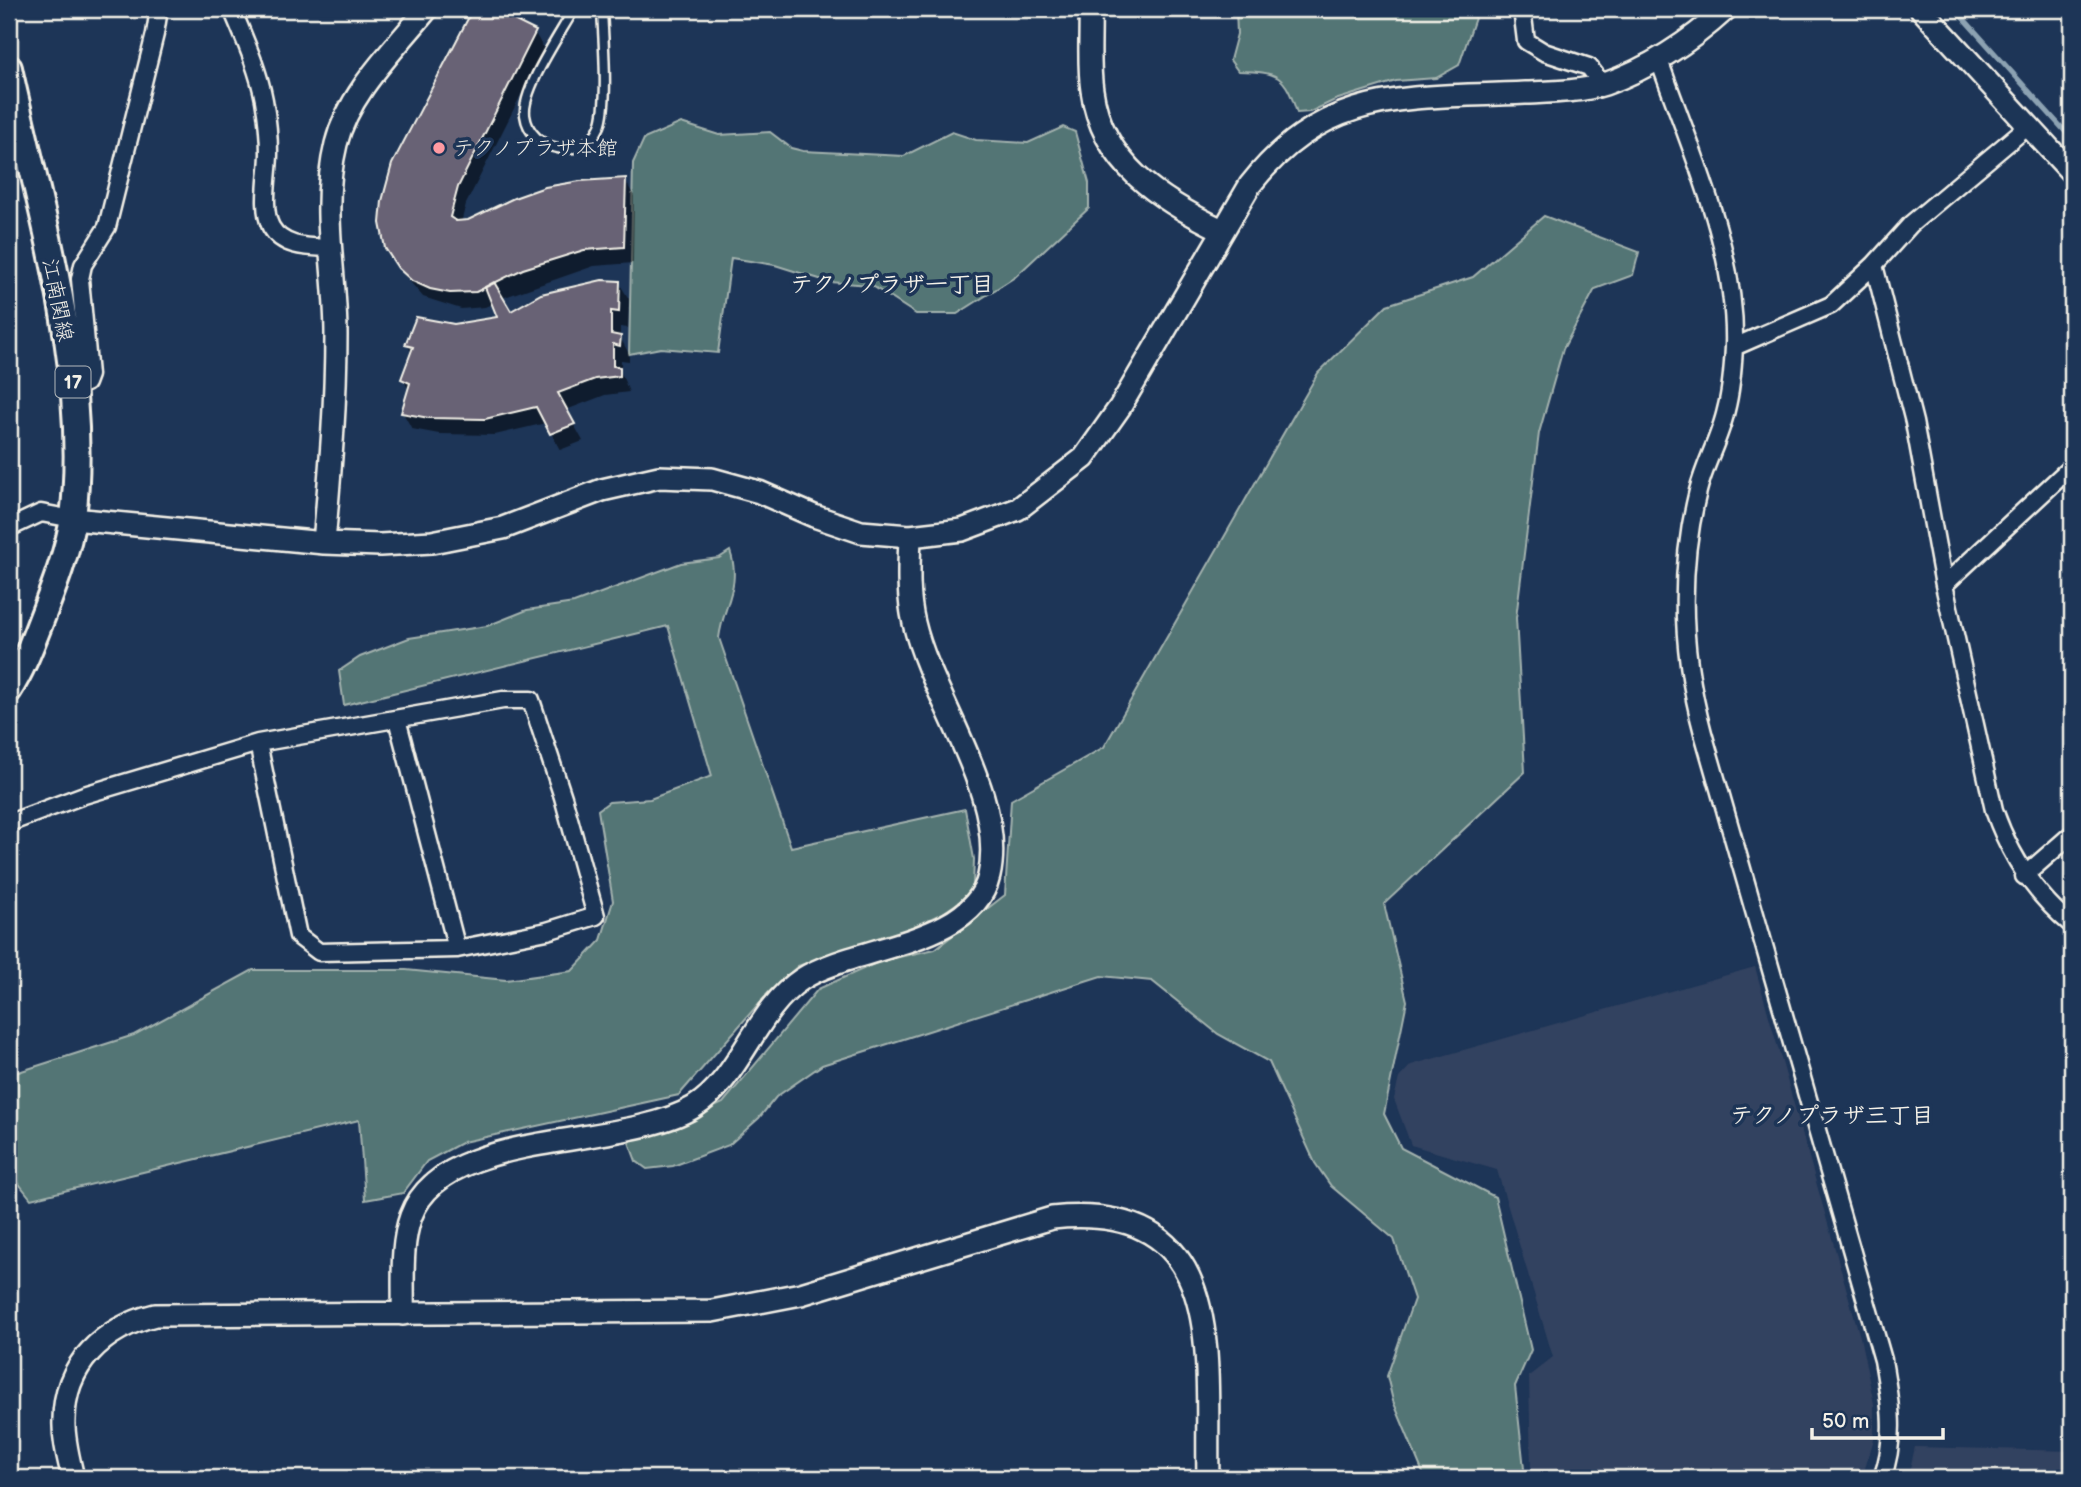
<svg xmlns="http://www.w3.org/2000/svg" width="2081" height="1487" viewBox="0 0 2081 1487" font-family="'Balsamiq Sans','Klee One',sans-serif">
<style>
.built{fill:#334260}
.green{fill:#527474;stroke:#a3b2ae;stroke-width:2}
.shadow{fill:#0007}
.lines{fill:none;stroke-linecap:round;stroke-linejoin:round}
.stream{stroke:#8ca2b2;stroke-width:5}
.building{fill:#676275;stroke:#f4f1e8;stroke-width:2}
.lane-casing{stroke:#f4f1e8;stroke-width:13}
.street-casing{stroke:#f4f1e8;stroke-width:21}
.secondary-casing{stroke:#f4f1e8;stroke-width:26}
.primary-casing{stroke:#f4f1e8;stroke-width:30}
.lane{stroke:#1d3557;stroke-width:8}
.street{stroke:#1d3557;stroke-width:16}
.secondary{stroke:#1d3557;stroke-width:21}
.primary{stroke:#1d3557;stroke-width:24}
.poi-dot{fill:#ff9aa2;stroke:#1d3557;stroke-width:2.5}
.labels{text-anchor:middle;stroke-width:7;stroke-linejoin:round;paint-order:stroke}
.shield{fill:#1d3557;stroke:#b4b9bc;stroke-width:2}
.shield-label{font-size:19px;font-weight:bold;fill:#f4f1e8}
.poi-label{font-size:21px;fill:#f4f1e8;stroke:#1d3557;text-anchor:start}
.street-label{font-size:21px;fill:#f4f1e8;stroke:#1d3557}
.neighbourhood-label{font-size:23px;font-weight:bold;fill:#f4f1e8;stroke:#1d3557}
</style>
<rect width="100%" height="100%" fill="#1d3557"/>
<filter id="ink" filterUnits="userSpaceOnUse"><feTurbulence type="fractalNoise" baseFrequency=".0143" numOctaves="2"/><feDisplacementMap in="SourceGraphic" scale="14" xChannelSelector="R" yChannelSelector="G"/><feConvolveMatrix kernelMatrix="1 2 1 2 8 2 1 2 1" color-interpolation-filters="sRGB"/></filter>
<g filter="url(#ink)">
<path class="built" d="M1755,967L1860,1337L1874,1404V1439L1862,1478H1601L1590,1472L1531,1469L1529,1376L1553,1357L1497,1170L1411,1145L1394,1099L1399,1078L1411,1065Z
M1915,1447L2072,1451V1478H1908Z"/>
<path class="green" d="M1236,9H1478L1459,65L1436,78L1396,81L1335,100L1310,112L1297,113C1285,74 1278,72 1238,71L1230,60L1237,34Z
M681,123L719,135L770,132L791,148L803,151L904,156L952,132L976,140L1028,143L1063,127L1075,132L1089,183V208L1015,277L957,314H916L871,285L829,282L775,265L731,258L718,353L661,348L629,354L633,163L644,139Z
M1544,216L1639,252L1633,275L1595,289L1563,349L1539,433L1516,618L1525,772L1384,904L1407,1001L1384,1114L1401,1148L1495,1197L1531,1350L1515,1386L1525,1478H1425L1393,1401L1387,1376L1414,1299L1394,1239L1331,1186L1315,1163L1269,1062L1218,1034L1152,981L1101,976L822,1065L776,1097L759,1118L729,1145L673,1166L647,1169L636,1161L627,1137L687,1120L723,1103L818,989L881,961L935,949L1005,895L1011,800L1104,747L1318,373L1387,305L1473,277Z
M730,551C742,586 723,605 719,638L791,847L965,809L974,859L973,887L966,897L943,913L892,936L798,966L768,993L679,1095L463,1142L427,1161L403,1193L365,1200L359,1120L31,1199L16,1180L9,1183V1075L134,1035L253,970H406L506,980L572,971L601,940L613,901L598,810L609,802L650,799L712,776L668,626L344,705L339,671L360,657L409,638L487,626L527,610L574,603L681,563L719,558Z"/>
<path class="shadow" d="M475,9H487L535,33L544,49L466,204L461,223L625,180L634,196L633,263L594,266L502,298L511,313L619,283L629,299L628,328L620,327V337L629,354V361L621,360V373L629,392L605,395L566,410L583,441L560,450L546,423L495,435L439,434L412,429L403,413L409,390L403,379L412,354L407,344L454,325L500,318L494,303L485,307L461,309L423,297L396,265L394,164Z"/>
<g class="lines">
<path class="stream" d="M1955,9L2072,139"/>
</g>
<path class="building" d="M473,9H491L536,31L458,187L450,217L456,221L468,220L514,198L545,187L580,181L626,178L624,247L584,250L523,269L476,292L450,293L430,289L412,281L398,268L385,248L380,223L382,201L392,164Z
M602,280L620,281L619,312L611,311V334L621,336L620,346L613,344V366L620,367V376L595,379L558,393L575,424L550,434L536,407L485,419L429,418L401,413L410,383L401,379L413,347L405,345L416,317L454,324L497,317L485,287L494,282L511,311L541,294Z"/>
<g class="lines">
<g class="lane-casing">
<path id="lane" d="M574,9C561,33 522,89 525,115C530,153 585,162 600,126C609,103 603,37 602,9"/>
</g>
<g class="street-casing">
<path id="street" d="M232,9C244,38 258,68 264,100C267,117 269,136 269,153C269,174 261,208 271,227C283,248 309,247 329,248
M1522,9L1526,41L1544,52L1589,67L1603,85
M1659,60C1691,151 1737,249 1734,347C1733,367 1731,391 1726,410C1720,438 1705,463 1698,491C1678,572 1681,652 1703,733L1883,1360C1890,1400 1897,1439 1882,1478
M1874,265L1914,422L1944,585L1994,810C2010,856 2034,894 2072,925
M1734,347L1831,305L1874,265L1911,224L2028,126
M74,387L86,383L89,375L80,279L83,265L107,227L155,34L159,9
M9,528L41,513L73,519
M1944,585L2072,466
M397,719L457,949
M9,823L84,795L258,743L503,700H531L563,797L596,916L547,931L457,949L319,952L298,936L258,743
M2024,876L2072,834"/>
</g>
<g class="secondary-casing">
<path id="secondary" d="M1090,9C1091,35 1088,64 1092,90C1102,164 1161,201 1222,230
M1921,9L2072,173
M73,519L324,543L380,545L432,542L503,528L602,490L659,477L712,479L759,492L814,516L861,532L910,536L962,530L1018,509L1084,458L1120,407L1250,185C1328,86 1411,99 1525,93C1550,92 1581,92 1605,84C1650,68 1691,41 1726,9
M324,543C330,473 336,405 336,335C336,271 320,209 336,144C349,92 394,50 427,9
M403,1314C404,1283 400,1246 411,1216C443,1127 620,1151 694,1107C740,1079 755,1010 802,979C852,946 973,945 989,876C1007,796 932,700 914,623C907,594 909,565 910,536
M73,1478C69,1460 63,1439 64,1420C64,1364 104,1328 155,1315L712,1311L801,1294L1052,1218C1231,1200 1205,1355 1208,1478"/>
</g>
<g class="primary-casing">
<path id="primary" d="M9,68C39,208 91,374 73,517C69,549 52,592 40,623C31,646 22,670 9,690"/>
</g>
<use href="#lane" class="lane"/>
<use href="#street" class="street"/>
<use href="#secondary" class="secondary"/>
<use href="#primary" class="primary"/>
</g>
</g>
<circle class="poi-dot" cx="439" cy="148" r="7"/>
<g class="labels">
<rect class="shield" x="55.5" y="366.5" width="35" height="31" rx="5"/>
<g class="shield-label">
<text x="73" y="389">17</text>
</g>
<g class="poi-label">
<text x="453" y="155">テクノプラザ本館</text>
</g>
<g class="street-label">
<text transform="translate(58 300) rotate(79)" y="7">江南関線</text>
</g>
<g class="neighbourhood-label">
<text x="892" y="292">テクノプラザ一丁目</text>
<text x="1832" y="1123">テクノプラザ三丁目</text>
</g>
</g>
<rect width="2081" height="1487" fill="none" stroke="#1d3557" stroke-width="35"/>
<rect x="18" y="18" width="2046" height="1452" fill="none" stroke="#f4f1e8" stroke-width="2.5" filter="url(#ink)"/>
<path d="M1812 1428v10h131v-10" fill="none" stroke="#f4f1e8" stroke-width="3.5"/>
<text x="1822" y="1428" font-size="21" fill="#f4f1e8" stroke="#1d3557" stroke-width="5" paint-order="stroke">50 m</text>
</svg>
